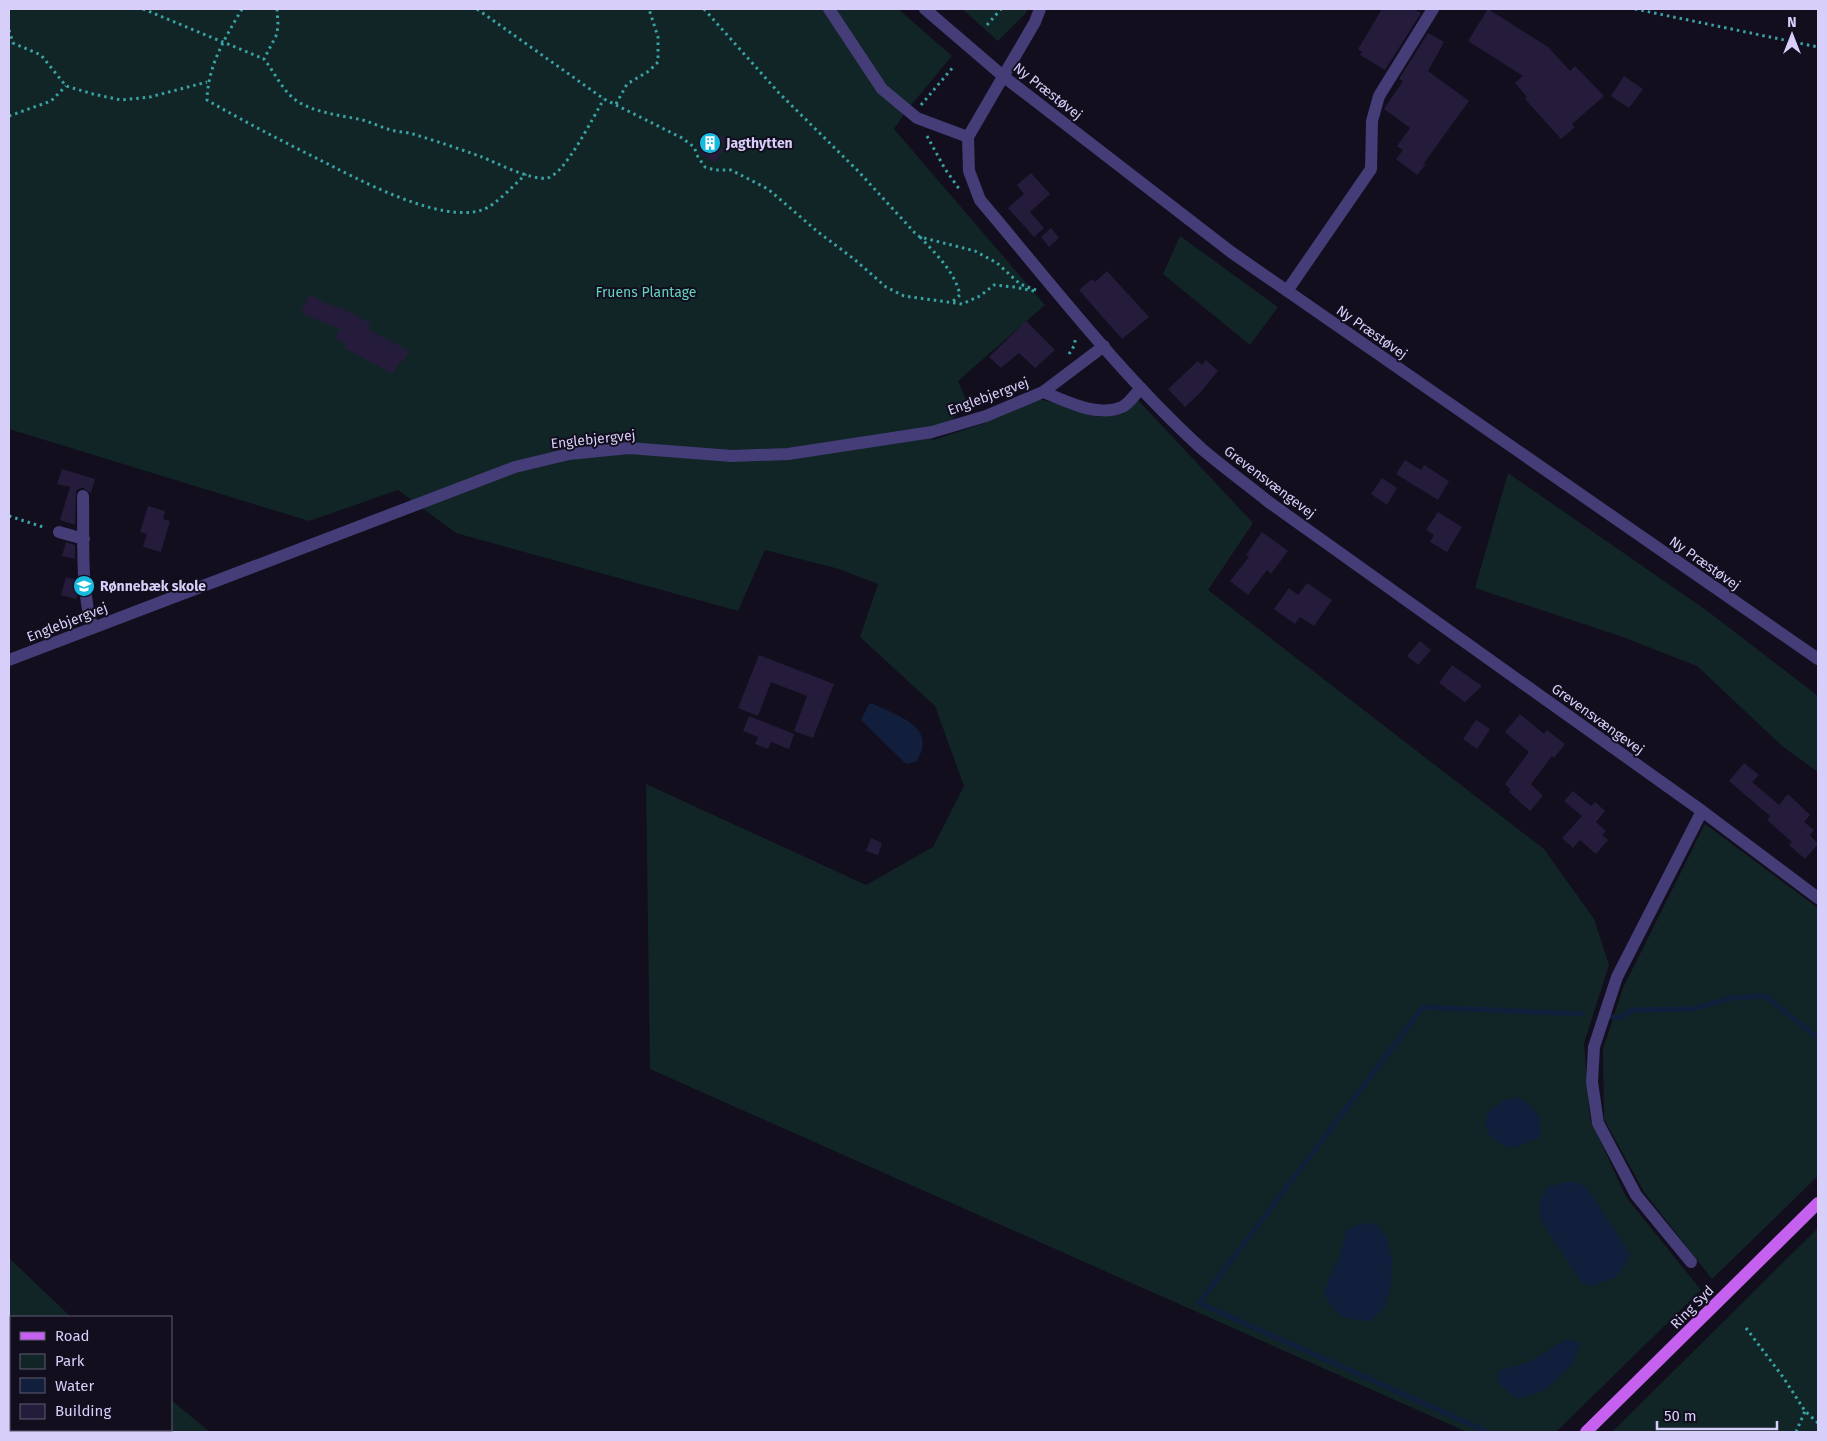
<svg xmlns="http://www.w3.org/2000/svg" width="1827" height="1441" viewBox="0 0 1827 1441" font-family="'Fira Sans',sans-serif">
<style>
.green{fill:#112526}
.water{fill:#111f3d}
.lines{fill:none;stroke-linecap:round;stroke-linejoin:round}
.stream{stroke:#111f3d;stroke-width:5}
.building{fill:#251c3c}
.path{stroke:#39a2a4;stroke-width:3;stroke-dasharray:2.5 4;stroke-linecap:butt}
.minor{stroke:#443d77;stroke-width:12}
.major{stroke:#c660ef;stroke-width:12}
.rail-casing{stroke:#16badf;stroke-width:5.5}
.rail{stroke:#120e1d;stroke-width:4;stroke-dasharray:11;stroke-linecap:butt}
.labels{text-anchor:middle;stroke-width:4;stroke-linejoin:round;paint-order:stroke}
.street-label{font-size:14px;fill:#d7cffa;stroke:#120e1d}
.poi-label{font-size:14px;font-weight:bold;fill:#d7cffa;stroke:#120e1d;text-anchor:start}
.park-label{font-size:14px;fill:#63d2bf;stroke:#120e1d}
</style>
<rect width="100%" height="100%" fill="#120e1d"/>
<path class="green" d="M9,9H898L952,56L907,110L894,129L1045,305L958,381L968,404L930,441L982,424L1040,399L1099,417L1123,414L1138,400L1253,523L1208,590L1544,849L1594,919L1609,965L1584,1043L1590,1118L1626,1197L1701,1290L1556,1432H1467L650,1069L646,784L866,885L933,847L964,786L935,706L860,637L878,584L839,569L765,550L738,611L456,533L398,490L309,521L9,429Z
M962,9H1027L1026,13L998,41Z
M1180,236L1278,307L1250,345L1163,274Z
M1508,473L1706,610L1818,696V772L1782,746L1697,666L1620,636L1475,588Z
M1705,824L1818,908V1176L1712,1279L1644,1192L1604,1119L1603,1049L1623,988Z
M1818,1228V1432H1612Z
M9,1258L70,1316L72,1317H11V1326L9,1323Z
M171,1400L210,1432H134L131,1430H171Z"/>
<path class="water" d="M869,704H873C898,716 939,727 916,762L906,764L861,720Z
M1519,1097C1536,1109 1543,1116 1540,1137L1517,1147H1505L1489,1135L1485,1125L1488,1112L1504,1100Z
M1577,1182L1588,1189L1630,1254L1624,1267L1615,1277L1594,1286L1582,1283L1540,1219L1539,1203L1547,1188L1560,1183Z
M1362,1223L1377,1225L1386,1236L1392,1259L1391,1285L1385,1306L1370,1321C1345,1320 1334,1316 1324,1292L1340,1254L1347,1230Z
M1567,1339L1580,1343L1572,1365L1547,1389L1518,1399L1497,1383L1499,1371L1529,1362Z"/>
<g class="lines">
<path class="stream" d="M1610,1017L1619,1018L1633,1010L1693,1009L1731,998L1765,996L1818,1038
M1488,1432L1199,1303L1423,1007L1583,1014"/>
</g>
<path class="building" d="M1382,9H1413L1421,13L1385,70L1360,55L1362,52L1358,49Z
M1488,9L1548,47L1570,71L1575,66L1604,96L1572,124L1575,127L1561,139L1525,99L1527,97L1515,83L1523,76L1468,41Z
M1428,33L1444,42L1428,71L1469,101L1424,163L1426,164L1417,175L1396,159L1403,150L1397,146L1410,128L1384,109L1403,81L1399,79Z
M1624,76L1643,89L1629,108L1611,96Z
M712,130L725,139L719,147L723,150L715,163L700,153L702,150L700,149Z
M1031,173L1050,194L1030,212L1044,228L1034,237L1008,208L1024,194L1017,185Z
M1051,228L1059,238L1049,247L1041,237Z
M1107,271L1149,317L1122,339L1079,290L1092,279L1095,282Z
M309,295L339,309L340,307L371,324L368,329L409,351L403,362L400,361L393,374L344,348L346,344L335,338L340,329L301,313Z
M1026,321L1055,350L1035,368L1019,353L1001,368L989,357Z
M1206,360L1218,371L1199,394L1185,407L1168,389L1198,361L1202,365Z
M1405,460L1421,470L1424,465L1449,481L1438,500L1396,474Z
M62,469L95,479L91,493L83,488L78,489L76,492L75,525L60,520L70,487L57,484Z
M1382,478L1397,488L1387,505L1371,494Z
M148,506L165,511L163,519L170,521L161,552L143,547L147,534L140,532Z
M1438,512L1462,527L1447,552L1430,542L1434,535L1426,530Z
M1262,532L1288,551L1271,574L1267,570L1248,595L1230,581L1249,557L1246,555Z
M66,542L75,545V559L62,556Z
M66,577L76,580L78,594L76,599L61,595Z
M1307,583L1332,600L1314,626L1300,617L1295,624L1274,609L1289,588L1298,595Z
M1420,641L1431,650L1418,665L1407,656Z
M759,655L834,684L813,738L794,731L807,696L771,682L758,716L738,708Z
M1452,665L1482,686L1465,702L1439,683Z
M1520,714L1544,734L1547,730L1565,744L1554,758L1552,756L1531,784L1543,796L1530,811L1509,792L1511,790L1505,784L1529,752L1505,732Z
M749,716L794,734L789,749L771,742L768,749L755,744L758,737L743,731Z
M1476,720L1490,729L1477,749L1463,739Z
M1744,763L1759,775L1752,782L1779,805L1788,794L1810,815L1804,822L1814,830L1810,835L1818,844L1805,859L1789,845L1792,842L1767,820L1770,816L1729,781Z
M1573,791L1591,806L1595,802L1605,811L1596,822L1606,831L1602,835L1608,840L1596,854L1580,840L1573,848L1562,838L1582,816L1564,801Z
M871,838L882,843L878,855L866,851Z"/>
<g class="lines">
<path class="path" d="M143,9L264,59
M242,9C225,38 208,65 207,100C243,121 280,140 318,159C356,178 439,224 482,210C495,206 515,184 526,174
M277,9L278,24L277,34L264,59C276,74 283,93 300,103C319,113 338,115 358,119C369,121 380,127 391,130C398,132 406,132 413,134C436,141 460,149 482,157C497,163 532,181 547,178C565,175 594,115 604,99
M477,9L604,99L682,138L694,147L698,157L705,167L715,170H731L768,189L818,232L854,259L886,287L904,296L962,304L980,296L994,285L1014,287L1034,291
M704,9L779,93L858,171L915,233L920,237L975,251L997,263L1020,284L1036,290
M1635,9L1818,47
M987,25L1001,9
M9,30L13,43L41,55L66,86L93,94L121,100L150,97L207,82
M616,104L627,84L649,71L658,62V37L649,9
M921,105L954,66
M9,116L51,101L66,86
M927,136L945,169L960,190
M920,237C936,254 955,272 960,295L952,302
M1069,354L1074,346L1076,337
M9,516L46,528
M1746,1328L1783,1377L1805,1411L1818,1423
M1796,1432L1805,1411"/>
<path class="minor" d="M829,9L882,89L917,118L968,137
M925,9L1003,76L1231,252L1818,659
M1040,9L1035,22L968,137L969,171L980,200C1052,285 1120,374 1202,449C1224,468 1248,485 1270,503L1702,811L1818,898
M1287,291L1371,169L1372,121L1379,96L1433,9
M1043,392C1066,401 1097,418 1122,407C1129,404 1136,393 1141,388
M83,496C84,536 80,591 93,628
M59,532L84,539
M9,660L515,467L569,454L629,448L732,456L788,454L932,432L986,416L1043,392L1104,346
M1691,1262L1636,1195L1598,1123L1592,1082L1594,1047L1617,977L1702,811"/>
<path class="major" d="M1586,1432L1818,1203"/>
<g class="rail-casing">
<path id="rail" d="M9,1340L11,1343
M9,1354L11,1356
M95,1430L98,1432
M111,1430L114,1432"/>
</g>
<use href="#rail" class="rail"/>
</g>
<defs>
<g id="building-disc" transform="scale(1.125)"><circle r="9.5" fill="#16badf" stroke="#120e1d"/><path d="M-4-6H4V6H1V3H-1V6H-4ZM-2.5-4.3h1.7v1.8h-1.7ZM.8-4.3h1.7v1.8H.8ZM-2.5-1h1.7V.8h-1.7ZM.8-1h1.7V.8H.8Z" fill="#fff"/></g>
<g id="school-disc" transform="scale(1.125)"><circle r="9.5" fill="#16badf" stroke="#120e1d"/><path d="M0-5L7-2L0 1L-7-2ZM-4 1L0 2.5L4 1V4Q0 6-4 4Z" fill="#fff"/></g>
</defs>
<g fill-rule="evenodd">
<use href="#building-disc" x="710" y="143"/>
<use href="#school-disc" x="84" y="586"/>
</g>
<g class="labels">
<g class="street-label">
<text transform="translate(1048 91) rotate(38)" y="5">Ny Præstøvej</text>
<text transform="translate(1372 332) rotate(35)" y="5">Ny Præstøvej</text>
<text transform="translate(988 396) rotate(-20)" y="5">Englebjergvej</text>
<text transform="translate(593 439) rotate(-6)" y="5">Englebjergvej</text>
<text transform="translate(1270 482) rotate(37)" y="5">Grevensvængevej</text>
<text transform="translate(1705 563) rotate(35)" y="5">Ny Præstøvej</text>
<text transform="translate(67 622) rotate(-21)" y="5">Englebjergvej</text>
<text transform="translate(1598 719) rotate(36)" y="5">Grevensvængevej</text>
<text transform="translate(1692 1307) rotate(-45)" y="5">Ring Syd</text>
</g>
<g class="poi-label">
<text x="726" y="148">Jagthytten</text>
<text x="100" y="591">Rønnebæk skole</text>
</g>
<g class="park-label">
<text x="646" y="297">Fruens Plantage</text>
</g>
</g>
<rect width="1827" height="1441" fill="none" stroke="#d7cffa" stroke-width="20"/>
<rect x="10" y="1316" width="162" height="115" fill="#120e1d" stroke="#615b75"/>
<rect x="20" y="1332" width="25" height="8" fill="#c660ef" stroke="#615b75"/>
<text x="55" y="1341" font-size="15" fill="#d7cffa">Road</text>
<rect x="20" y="1354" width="25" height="15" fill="#112526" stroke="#615b75"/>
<text x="55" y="1366" font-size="15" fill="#d7cffa">Park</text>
<rect x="20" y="1378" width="25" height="15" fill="#111f3d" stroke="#615b75"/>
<text x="55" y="1391" font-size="15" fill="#d7cffa">Water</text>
<rect x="20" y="1404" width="25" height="15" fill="#251c3c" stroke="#615b75"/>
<text x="55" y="1416" font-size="15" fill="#d7cffa">Building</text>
<g transform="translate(1792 35)" stroke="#120e1d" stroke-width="4" paint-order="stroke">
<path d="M0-4L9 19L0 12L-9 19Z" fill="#d7cffa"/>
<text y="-8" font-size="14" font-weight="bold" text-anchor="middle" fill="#d7cffa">N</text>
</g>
<path d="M1657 1421v8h120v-8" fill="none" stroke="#d7cffa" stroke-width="2.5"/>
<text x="1664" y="1421" font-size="15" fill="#d7cffa" stroke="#120e1d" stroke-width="4" paint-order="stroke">50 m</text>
</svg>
